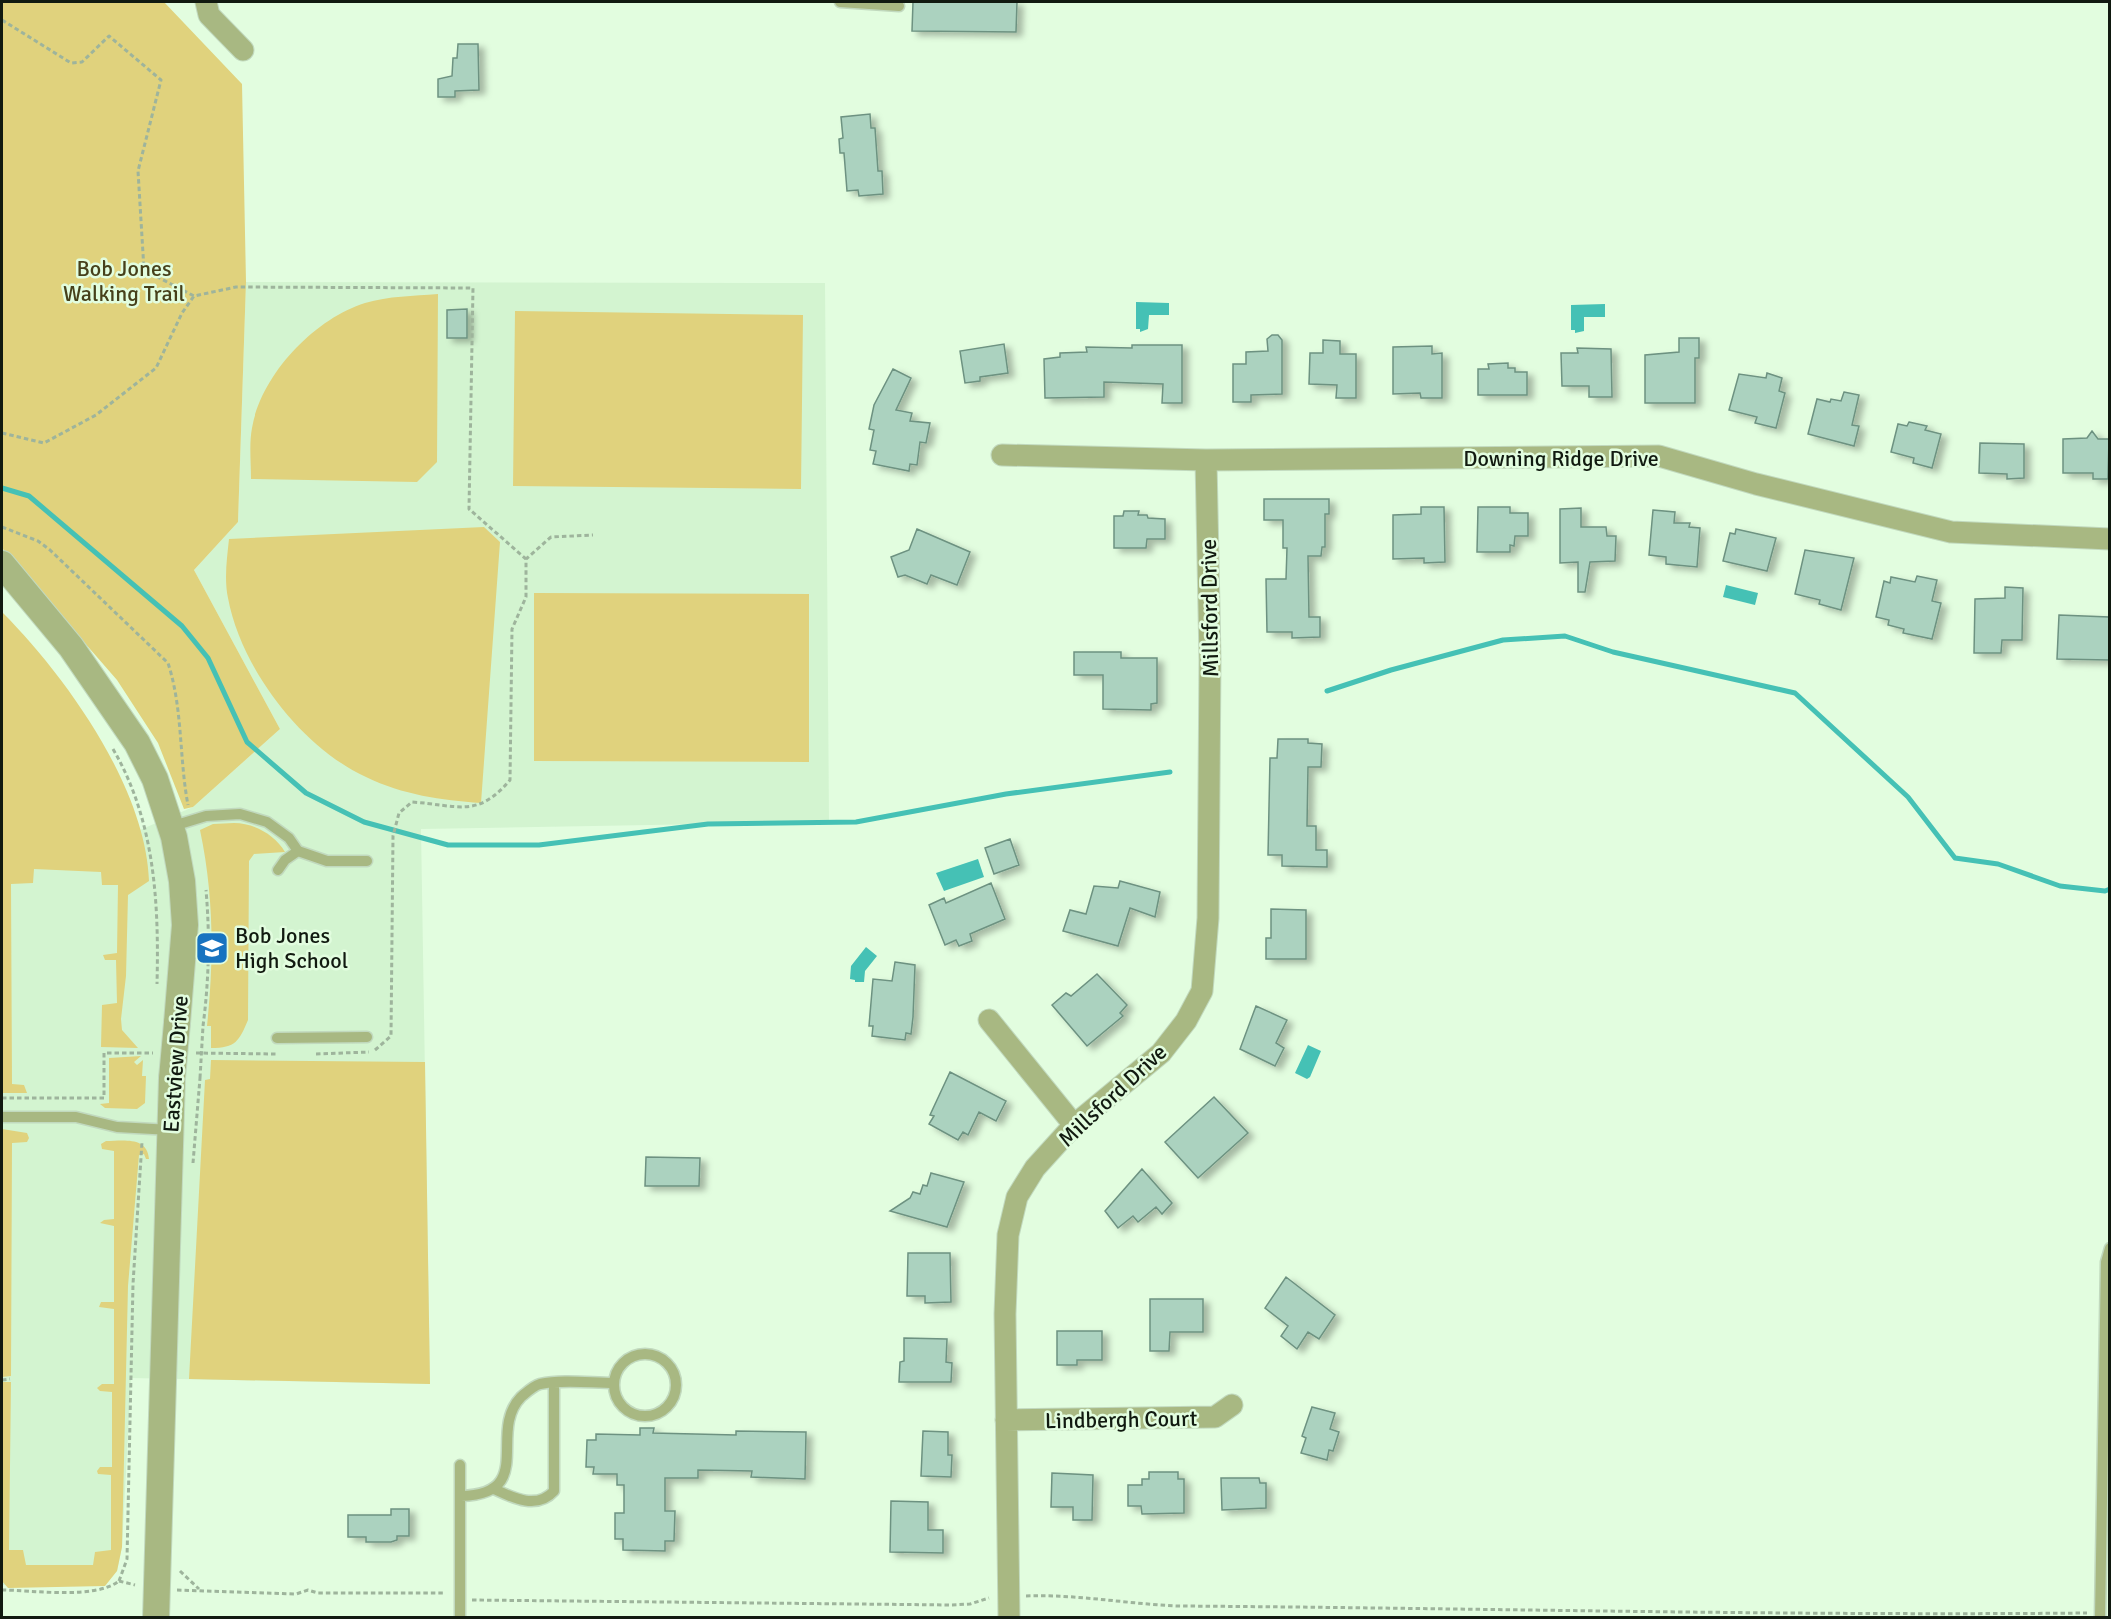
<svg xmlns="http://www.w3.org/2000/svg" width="2111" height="1619" viewBox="0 0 2111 1619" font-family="Signika,sans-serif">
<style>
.built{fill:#d3f4d0}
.green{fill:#e0d27d}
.water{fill:#45c1b5}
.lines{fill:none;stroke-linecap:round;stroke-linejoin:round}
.stream{stroke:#45c1b5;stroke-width:5}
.building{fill:#abd2bf;stroke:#6d9281;stroke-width:1.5;filter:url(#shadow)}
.service-casing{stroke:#c1d9be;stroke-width:13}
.minor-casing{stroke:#c1d9be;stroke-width:23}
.tertiary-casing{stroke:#c1d9be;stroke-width:28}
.path{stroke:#9eb49c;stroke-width:3;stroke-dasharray:4.5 3;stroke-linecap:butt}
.service{stroke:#a8b882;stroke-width:10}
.minor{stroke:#a8b882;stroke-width:21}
.tertiary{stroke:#a8b882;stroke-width:26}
.tertiary-bridge-casing{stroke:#c1d9be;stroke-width:28;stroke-linecap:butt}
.path-bridge{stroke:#9eb49c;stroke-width:3;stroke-dasharray:4.5 3;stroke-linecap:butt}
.tertiary-bridge{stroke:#a8b882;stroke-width:26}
.labels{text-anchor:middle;stroke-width:5;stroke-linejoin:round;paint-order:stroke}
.park-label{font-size:22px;fill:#46401a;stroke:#e2fddf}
.street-label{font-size:22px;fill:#111a10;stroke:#e2fddf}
.poi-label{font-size:22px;fill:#111a10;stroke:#e2fddf;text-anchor:start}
</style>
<defs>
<filter id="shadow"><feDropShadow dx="6" dy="4" stdDeviation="3" flood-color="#0004"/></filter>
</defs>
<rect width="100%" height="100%" fill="#e2fddf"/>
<path class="built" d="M246,282L825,283L829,822L421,829L430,1384L131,1378L122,1547L117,1571L103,1582L2,1585V620L133,833L193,807L280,729L194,570L238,522Z"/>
<path class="green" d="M2,2H164L242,84L246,282L238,522L194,570L280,729L193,807L184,809L158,743L117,680L2,548Z
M438,294L437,462L417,482L251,479C251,462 249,444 252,428C261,375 314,319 365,303C389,296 413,296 438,294Z
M515,311L803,315L801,489L513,486Z
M484,527L500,542L481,803C441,800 403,795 366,777C301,747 241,668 228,598C224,579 227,558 229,539Z
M534,593L809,594V762L534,761Z
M2,612C66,676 146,788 149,881L128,895L126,976L121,1019L122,1030L138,1048L101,1047L102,1005L117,1003L116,960H105L103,955L117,953L118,885H102L101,872L34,869L33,883L11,884L12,1084L24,1085L27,1093H2Z
M234,823C254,823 275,835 285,852L254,854L249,861L248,1020C239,1041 236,1048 211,1048V1026H207C214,959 214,896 200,830L213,824Z
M141,1056L134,1062L137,1065L143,1060L142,1076H146L145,1103L137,1109L105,1108L100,1104L109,1103V1058Z
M211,1060L425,1062L430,1384L189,1379L205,1080L210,1079Z
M2,1129L27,1133L29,1138L27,1142L12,1143L11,1376L2,1377Z
M106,1141C123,1141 147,1136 149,1159H146L144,1154L139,1155L128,1286L122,1547L117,1571L105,1586L8,1588L2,1581V1382H11L9,1550H23L26,1565H93L95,1552L111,1550V1475L98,1474L97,1471L100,1467H112V1392L100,1391L97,1388L102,1384H114V1309L99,1307L101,1302H114V1226L100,1223L104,1220L114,1219V1151L102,1149L101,1144Z"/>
<path class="water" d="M1136,302L1169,303V315H1149L1148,329L1140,332V329H1136Z
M1605,304V317H1584V331L1575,333V330H1571V305Z
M1726,585L1758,593L1755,605L1723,597Z
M978,859L984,877L944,891L936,873Z
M866,947L877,956L865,971L864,982H855V980L850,979L851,966Z
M1308,1045L1321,1051L1310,1077L1307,1079L1295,1073Z"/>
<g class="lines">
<path class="stream" d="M2,488L29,496L182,626L208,658L247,742L306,793L364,822L448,845H539L708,824L856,822L1006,794L1170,772
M1327,691L1391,670L1503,640L1565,636L1613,652L1795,693L1908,797L1955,858L1998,864L2060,886L2105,891L2110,889"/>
</g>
<path class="building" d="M913,2H1017L1016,32L912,31Z
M458,44H478L479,90L455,91V97H438V79L452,76L453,58H457Z
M870,114L871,128H875L878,171H882L883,194L859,196L858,190L847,191L844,153H840L839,139L843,138L841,117Z
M467,309V338H447V310Z
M1272,335H1278L1282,340V394L1251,395V402H1233V364H1246V352L1268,351L1267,339Z
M1679,338H1699V358H1695V403H1645V355L1679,352Z
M1323,340L1340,341V354H1356V398H1336L1337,385L1309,384L1310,353H1323Z
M1004,344L1008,373L980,377V381L965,383L960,351Z
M1132,345H1182V403H1162L1163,384L1104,382V397L1045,398L1044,359L1060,357V353L1087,352L1086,347L1132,348Z
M1432,346V354L1442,353V398H1421L1420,393L1393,394V347Z
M1577,348L1611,349L1612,397H1589V386H1562L1561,353H1578Z
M1508,363V368H1515V372H1527V395H1478V369H1489L1488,364Z
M893,369L911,378L896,410L912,413L910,421L930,423L926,443L920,442L917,465L910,464L909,471L873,464L876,451L870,450L874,430L869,429L874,405Z
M1767,373L1782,378L1779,391L1785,393L1776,428L1755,423L1757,417L1729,410L1739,374L1766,378Z
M1844,392L1859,395L1852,425L1859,426L1854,446L1808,434L1817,399L1830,402L1831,399L1841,401Z
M1909,422L1927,426L1925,430L1941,434L1932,468L1913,463L1914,458L1891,452L1898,424L1907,426Z
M2092,431L2098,439H2109L2108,479H2093V473H2063V439L2087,438Z
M1980,443L2024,444V478L2007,479V474L1979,473Z
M1264,499H1329V514H1325V547H1322L1321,556H1308L1309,617H1320V637L1292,638V632H1267L1266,579H1286L1287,548H1283V520H1264Z
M1421,507H1444L1445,562L1424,563V558L1393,559V515L1421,514Z
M1478,507H1510V513H1528V536H1515L1514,546L1510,545V552H1477Z
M1581,508V527H1606L1607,536H1616L1615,561L1590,562L1585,592H1578V562L1560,563V509Z
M1653,510L1675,512L1674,523H1690L1689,527L1700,528L1697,567L1666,564V557L1649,555Z
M1124,511H1139L1138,515H1147L1148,518L1165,519V539H1147L1146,548H1114V516H1123Z
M917,529L970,552L957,585L931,575L927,584L905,575L898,577L891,557L909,550Z
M1736,529L1776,538L1767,571L1723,561L1730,533L1735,534Z
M1805,550L1854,558L1841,610L1819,604L1820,600L1795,594Z
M1917,576L1937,580L1932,601L1941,603L1932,639L1903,633L1904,629L1888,625L1889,620L1876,617L1884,581L1890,583L1891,577L1915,582Z
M2005,587L2023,588L2022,640H2002L2001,653H1974L1975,599L2005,598Z
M2059,615L2109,617V660L2057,659Z
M1074,652H1121V658H1157V703L1151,704V710L1103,709V675H1074Z
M1278,739H1308V743L1322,744L1321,767H1308L1307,826H1316V850H1327V867L1282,866V855H1268L1270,758H1277Z
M1010,839L1019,865L994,874L985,848Z
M1120,881L1160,892L1155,917L1130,908L1118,946L1063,931L1070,910L1086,914L1094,886L1118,888Z
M991,883L1005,919L970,934L972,941L959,946L956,940L945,945L929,905L944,898L946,903Z
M1271,909L1306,910V959H1266V938H1271Z
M895,962L915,965L913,1017L911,1034L906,1033L905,1040L872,1036L873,1026H869L873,979L892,981Z
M1097,974L1127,1005L1120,1013L1123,1016L1087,1046L1052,1005L1066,993L1071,996Z
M1256,1006L1287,1020L1276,1043L1284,1048L1275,1066L1240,1049Z
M950,1072L1006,1101L996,1121L979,1112L968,1135L963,1132L958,1140L929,1124L934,1116L930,1115Z
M1214,1097L1248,1133L1198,1178L1165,1142Z
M646,1157L700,1158L699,1186H645Z
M1142,1169L1172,1203L1162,1214L1156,1207L1138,1222L1133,1216L1118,1228L1105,1211Z
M931,1173L964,1182L947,1227L890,1211L910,1198L913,1192L920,1194L923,1185L927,1186Z
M908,1253H950L951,1302L925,1303V1296H907Z
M1286,1277L1335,1315L1319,1339L1308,1332L1297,1349L1281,1336L1288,1326L1265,1308Z
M1150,1299H1203V1332H1170L1169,1351H1150Z
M1057,1331H1102V1360H1077V1365H1057Z
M904,1338L947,1339L946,1362L952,1363L951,1382H899L900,1362L904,1361Z
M1312,1407L1335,1413L1330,1429L1339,1432L1333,1451L1329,1450L1327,1460L1301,1453L1306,1438L1302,1436Z
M640,1428H654L653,1433L736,1435V1431L806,1432L805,1479L751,1477L752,1471L698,1470V1478H665V1511H675L674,1541H665V1551L623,1550V1539H615V1513H624V1485H617V1474H593L594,1467H586L587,1440H596V1434L640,1435Z
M923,1431L948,1432V1455H952L951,1477L921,1476Z
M1149,1472H1178V1479H1184V1513L1142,1514L1141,1506H1128V1485H1142V1479H1149Z
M1052,1473L1093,1475L1092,1520H1073V1507H1051Z
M1221,1478H1259L1260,1483H1266V1508L1222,1510Z
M891,1501L928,1502V1530H943V1553L890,1552Z
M391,1509H409V1536H397V1540L391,1542H366V1537H348V1515H391Z"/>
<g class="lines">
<g class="service-casing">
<path id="service" d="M840,2L899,6
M170,827L206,816L240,814L267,822L289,838L298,851L327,861H367
M278,870L285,860L298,851
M277,1038L367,1037
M2,1117H76L117,1127L171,1130
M614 1385a31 31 0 1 1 62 0a31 31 0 1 1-62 0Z
M460,1465V1618
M494,1489C513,1498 537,1510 554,1491V1383
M461,1496C537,1494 487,1432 521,1397C527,1392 533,1386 540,1384C563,1379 591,1383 614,1383
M2100,1618L2106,1262L2110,1248"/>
</g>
<g class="minor-casing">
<path id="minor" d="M206,2L209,15L243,50
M1002,455L1206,460L1659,456L1756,484L1951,532L2110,539
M989,1020L1074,1125
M1006,1420L1215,1417L1232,1405
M1009,1618L1005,1314L1008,1235L1017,1197L1035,1168L1074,1125L1161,1053L1186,1021L1202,991L1208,918L1210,659L1206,460"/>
</g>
<g class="tertiary-casing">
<path id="tertiary" d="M2,564L71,647L137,743L155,779L174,837L182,881L185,925L177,1023
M156,1618L172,1078"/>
</g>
<path class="path" d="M2,20L71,63L82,62L109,36L161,80L138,171L144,270L194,296L236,287L473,288L469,509L526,559
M2,433L44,443L96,415L156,368L182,313L194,296
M2,527L38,541L50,550L168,663C183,709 179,758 188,805
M113,749C155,821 159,903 157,984
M203,1026C209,980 210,936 206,890
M375,1050L391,1036L393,836L399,813L412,802C458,805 477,819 510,780L512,629L526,597V559L551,537L593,535
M196,1053L276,1054
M316,1054L369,1052
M2,1098H104V1053H153
M193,1163L200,1078
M2,1380L10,1379
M180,1571L199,1589
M119,1581L135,1585
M119,1581L127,1559L133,1284L142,1142
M2,1590C33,1590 94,1600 119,1581
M177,1590L296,1594L308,1590L318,1593H445
M1026,1596C1077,1594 1127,1604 1178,1606C1481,1608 1784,1616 2087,1613
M472,1600L952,1605L970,1604L989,1598"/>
<use href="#service" class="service"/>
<use href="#minor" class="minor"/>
<use href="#tertiary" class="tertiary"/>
<g class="tertiary-bridge-casing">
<path id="tertiary-bridge" d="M172,1078L177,1023"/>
</g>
<path class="path-bridge" d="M200,1078L203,1026"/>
<use href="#tertiary-bridge" class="tertiary-bridge"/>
</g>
<defs>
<g id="school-square" transform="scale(1.725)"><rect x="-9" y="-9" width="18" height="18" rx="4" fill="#1873c0" stroke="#e2fddf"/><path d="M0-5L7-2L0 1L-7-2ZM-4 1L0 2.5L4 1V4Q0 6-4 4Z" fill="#fff"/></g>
</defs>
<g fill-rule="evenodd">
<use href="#school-square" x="212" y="948"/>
</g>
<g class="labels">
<g class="park-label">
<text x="124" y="276">Bob Jones<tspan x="124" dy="25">Walking Trail</tspan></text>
</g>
<g class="street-label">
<text x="1561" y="466">Downing Ridge Drive</text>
<text transform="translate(1209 608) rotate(-91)" y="8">Millsford Drive</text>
<text transform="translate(175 1064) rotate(-86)" y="8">Eastview Drive</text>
<text transform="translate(1112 1095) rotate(-43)" y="8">Millsford Drive</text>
<text transform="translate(1121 1419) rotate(-1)" y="8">Lindbergh Court</text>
</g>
<g class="poi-label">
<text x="235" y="943">Bob Jones<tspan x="235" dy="25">High School</tspan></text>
</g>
</g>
<rect width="2111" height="1619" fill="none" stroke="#111a10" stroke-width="6"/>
</svg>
